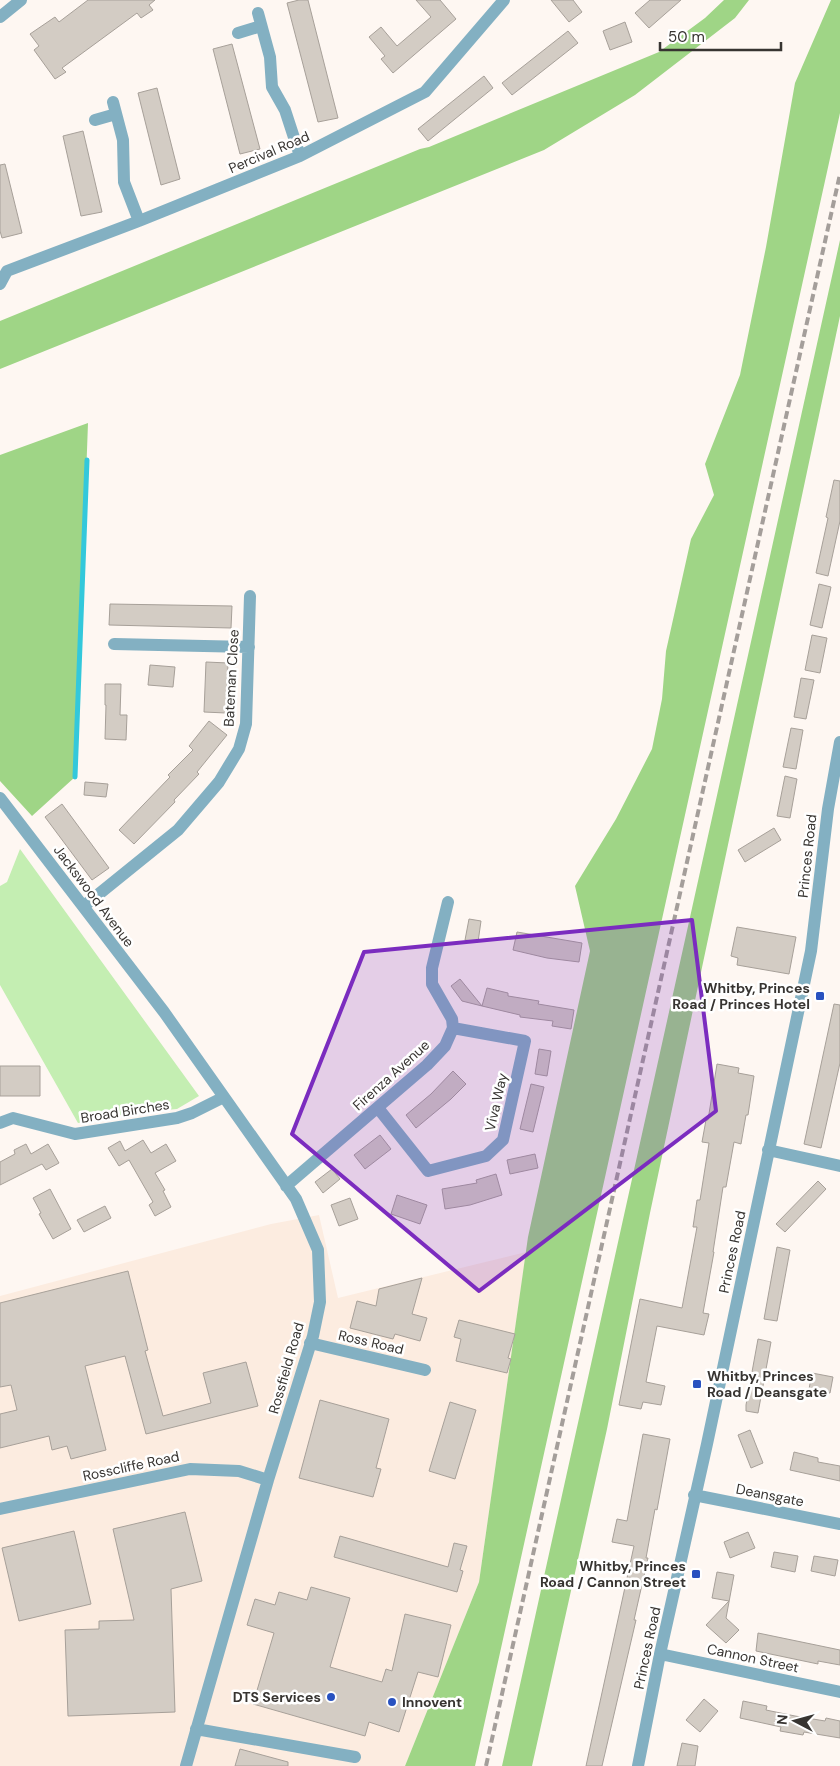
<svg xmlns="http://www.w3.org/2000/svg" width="840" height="1766" viewBox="0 0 840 1766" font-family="'DM Sans',sans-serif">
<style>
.built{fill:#fcece0}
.green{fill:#c4eeb2}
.forest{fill:#9fd586}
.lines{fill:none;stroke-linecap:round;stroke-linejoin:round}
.stream{stroke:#33c8db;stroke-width:5}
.building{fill:#d3ccc4;stroke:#a7a099}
.minor{stroke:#83b0c2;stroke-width:12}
.rail{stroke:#a49e9a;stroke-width:4;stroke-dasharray:8 4;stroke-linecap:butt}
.marked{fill:#7b2cbf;fill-opacity:0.2;stroke:#7b2cbf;stroke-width:4;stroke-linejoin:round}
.poi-dot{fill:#2952c0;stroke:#fff;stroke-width:2}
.labels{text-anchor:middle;stroke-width:5;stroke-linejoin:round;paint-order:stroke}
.street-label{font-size:14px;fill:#373431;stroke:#fff}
.poi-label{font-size:14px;font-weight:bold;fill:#373431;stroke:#fff;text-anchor:end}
</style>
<rect width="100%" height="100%" fill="#fef7f2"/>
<path class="built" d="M319,1215L338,1298L526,1252L479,1582L405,1766H0V1296L271,1224Z"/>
<path class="green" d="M20,849L199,1096L177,1109L132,1113L78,1123L0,985V886L7,882Z"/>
<path class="forest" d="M724,0H749L735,18L635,95L544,150L0,369V321L420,149L429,147L659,52L705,18Z
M831,0H840V113L475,1766H405L479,1582L528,1237L590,951L575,886L616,819L652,749L662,699L666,651L691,539L714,495L705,464L740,375L766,247L795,83Z
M840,240V316L650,1213L607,1429L532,1766H502Z
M88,423L75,777L32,816L0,781V455Z"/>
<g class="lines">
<path class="stream" d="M75,777L87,460"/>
</g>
<path class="building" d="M88,0H155L149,5L153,10L141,18L137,13L62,68L66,72L55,79L34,50L39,46L30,34L55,17L59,22Z
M299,0H308L338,118L318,122L287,3Z
M416,0H440L456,19L393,73L381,59L385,56L369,37L381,27L397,46L431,17Z
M551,0H573L582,12L569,22Z
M650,0H681L649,28L635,13Z
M625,22L632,42L610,50L603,31Z
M568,31L578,43L512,95L502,83Z
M232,44L260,149L240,154L213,49Z
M484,76L493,88L428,141L418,129Z
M157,88L180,179L161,185L138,93Z
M83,131L102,212L81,216L63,136Z
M5,164L22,233L2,238L0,231V165Z
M834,480L840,481V521L828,576L816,573L828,518L826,517Z
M819,584L831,587L822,628L810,625Z
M110,604L232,606L231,628L109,625Z
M812,635L827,638L820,673L805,670Z
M206,662L228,663L226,713L204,712Z
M150,665L175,667L173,687L148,685Z
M801,678L814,680L806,719L794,717Z
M105,684H121L120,715H127L126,740L105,739L106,705H105Z
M209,721L227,735L197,772L199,774L174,800L175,802L134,844L119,830L170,777L168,775L193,750L189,746Z
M791,728L803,730L796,769L783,767Z
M785,776L797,779L790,818L777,816Z
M85,782L108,784L106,797L84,795Z
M62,804L109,868L92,880L45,817Z
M774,828L781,840L745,862L738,850Z
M469,919L481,921L478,942L465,940Z
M737,927L796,937L789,974L737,965L738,958L731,956Z
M517,932L582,943L579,962L547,958L513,950Z
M460,979L482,1006L462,1001L451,986Z
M487,988L508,993V996L539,1001L538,1004L574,1010L571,1029L552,1026L553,1021L520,1017V1015L482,1006Z
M834,1004L840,1005V1063L821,1148L804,1144Z
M539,1049L551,1051L547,1076L535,1074Z
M717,1064L739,1068L738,1073L754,1076L748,1115H746L741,1144L734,1142L726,1187H723L713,1252H714L703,1313L709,1314L704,1335L657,1326L646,1382L665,1386L661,1405L643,1402L641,1409L619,1405L640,1299L682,1308L697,1227H693L697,1200H700L709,1143L702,1142L706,1120H708Z
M0,1066H40V1096H0Z
M453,1071L466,1084L451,1099L416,1128L406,1115L431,1094Z
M531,1084L544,1087L533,1132L520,1129Z
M380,1135L391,1149L365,1169L354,1155Z
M143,1140L151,1153L166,1144L176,1161L155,1173L165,1190L163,1191L171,1207L155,1216L149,1205L153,1202L129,1160L119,1166L108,1148L120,1141L125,1151Z
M26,1144L31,1154L48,1144L59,1163L46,1170L42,1164L0,1185V1162L15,1154L14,1150Z
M535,1154L538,1168L510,1174L507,1160Z
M332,1169L340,1179L323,1193L315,1182Z
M496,1174L502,1195L470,1205L445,1209L442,1189L477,1183L476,1180Z
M818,1181L826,1189L785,1232L776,1224Z
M50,1189L71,1229L53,1239L39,1214L41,1213L33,1198Z
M397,1195L427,1205L420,1224L391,1214Z
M350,1198L358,1219L339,1226L331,1205Z
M105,1206L111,1218L84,1232L77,1220Z
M777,1247L790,1250L777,1321L764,1319Z
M128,1271L148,1350L145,1351L163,1416L211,1403L203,1373L246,1362L258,1406L146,1434L125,1356L85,1366L106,1450L71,1459L67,1446L52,1450L49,1436L0,1448V1414L17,1410L11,1385L0,1387V1303Z
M422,1278L412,1314L427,1318L420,1341L395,1334L393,1339L350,1328L357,1301L376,1306L379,1289Z
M459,1320L515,1334L508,1358L511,1359L507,1373L456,1361L461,1339L454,1337Z
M758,1339L771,1342L758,1413L746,1411V1405Z
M812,1373L833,1377L830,1393L809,1389Z
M320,1400L389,1419L376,1468L381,1469L373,1497L299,1478Z
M450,1402L476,1410L455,1479L429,1471Z
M750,1430L763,1463L751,1468L738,1435Z
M643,1434L670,1439L657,1510L655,1509L646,1558H648L634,1620H636L602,1766H586L634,1546L612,1542L617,1519L627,1521Z
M794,1452L818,1458V1462L840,1466V1481L790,1470Z
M185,1512L202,1581L171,1589L175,1712L68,1716L65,1630L99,1629V1621L134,1620L113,1529Z
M74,1531L91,1604L19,1621L2,1548Z
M748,1532L755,1548L730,1558L724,1542Z
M340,1536L448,1567L454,1543L467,1546L460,1570L463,1571L457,1592L334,1557Z
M774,1552L798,1556L795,1572L771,1567Z
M814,1556L838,1560L835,1576L811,1571Z
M717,1572L734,1575L726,1618L739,1630L726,1643L706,1625L729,1601L712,1598Z
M311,1587L350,1598L330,1667L382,1682L386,1669L392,1671L405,1614L451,1625L438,1677L418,1672L399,1732L369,1722L365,1736L253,1704L274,1633L247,1625L255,1599L275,1605L279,1592L307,1600Z
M758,1633L840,1650V1665L818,1661V1664L756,1651Z
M704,1699L718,1711L700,1732L686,1720Z
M743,1701L767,1706L766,1710L795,1716L825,1721L826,1718L840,1721V1738L804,1732L803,1735L780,1731L781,1727L740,1718Z
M682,1743L698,1746L695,1766H677Z
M240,1749L288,1762V1766H235Z"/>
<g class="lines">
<path class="minor" d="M258,13L270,57L272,87L285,110L300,156
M0,17L21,0
M238,33L261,26
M113,102L123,140L124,182L139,221
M95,120L116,114
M0,284L7,271L139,221L300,156L425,92L504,0
M114,644L249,647
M0,798L164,1012L296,1199L318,1250L320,1302L313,1336L268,1480L186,1766
M84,906L178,830L219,782L239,749L246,724L250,596
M378,1108L428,1171L486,1156L503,1140L525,1041L453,1028
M0,1123L13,1118L75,1134L177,1118L192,1113L224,1097
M768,1150L840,1166
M286,1186L427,1065L445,1046L453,1028L452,1019L432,984V968L448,902
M310,1343L425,1370
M694,1495L840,1524
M0,1509L190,1469L239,1471L268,1480
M660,1654L840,1692
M196,1729L355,1757
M638,1766L660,1654L707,1444L811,951L828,809L840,742"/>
<path class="rail" d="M486,1766L840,174"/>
</g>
<path class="marked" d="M692,920L716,1111L479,1291L292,1134L364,952Z"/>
<g class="poi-dot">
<rect x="815" y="991" width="10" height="10" rx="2.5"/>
<rect x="692" y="1379" width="10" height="10" rx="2.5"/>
<rect x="691" y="1569" width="10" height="10" rx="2.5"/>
<circle cx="331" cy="1697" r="5"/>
<circle cx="392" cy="1702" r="5"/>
</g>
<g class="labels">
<g class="street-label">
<text transform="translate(269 152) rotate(-23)" y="5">Percival Road</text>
<text transform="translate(231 678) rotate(-87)" y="5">Bateman Close</text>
<text transform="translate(807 856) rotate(-84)" y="5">Princes Road</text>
<text transform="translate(94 896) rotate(53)" y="5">Jackswood Avenue</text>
<text transform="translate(391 1075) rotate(-42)" y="5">Firenza Avenue</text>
<text transform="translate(496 1102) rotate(-77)" y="5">Viva Way</text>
<text transform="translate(125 1111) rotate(-9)" y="5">Broad Birches</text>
<text transform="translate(732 1252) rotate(-78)" y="5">Princes Road</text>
<text transform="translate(371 1342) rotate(13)" y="5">Ross Road</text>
<text transform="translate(286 1368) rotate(-74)" y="5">Rossfield Road</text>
<text transform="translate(131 1466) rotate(-12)" y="5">Rosscliffe Road</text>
<text transform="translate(770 1495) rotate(11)" y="5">Deansgate</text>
<text transform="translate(647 1648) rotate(-78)" y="5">Princes Road</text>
<text transform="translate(753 1658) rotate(12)" y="5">Cannon Street</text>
</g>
<g class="poi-label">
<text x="810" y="993">Whitby, Princes<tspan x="810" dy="16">Road / Princes Hotel</tspan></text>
<text x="707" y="1381" text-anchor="start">Whitby, Princes<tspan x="707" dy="16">Road / Deansgate</tspan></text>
<text x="686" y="1571">Whitby, Princes<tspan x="686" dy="16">Road / Cannon Street</tspan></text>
<text x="321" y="1702">DTS Services</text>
<text x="402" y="1707" text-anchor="start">Innovent</text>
</g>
</g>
<g transform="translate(795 1721) rotate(276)" stroke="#ffffff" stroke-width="4" paint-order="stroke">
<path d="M0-4L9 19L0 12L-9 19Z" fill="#373431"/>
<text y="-8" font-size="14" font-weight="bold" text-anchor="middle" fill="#373431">N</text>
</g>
<path d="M660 42v8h121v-8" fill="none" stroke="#373431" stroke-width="2.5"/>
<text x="668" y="42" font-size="15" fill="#373431" stroke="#ffffff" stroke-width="4" paint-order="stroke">50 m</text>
</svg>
